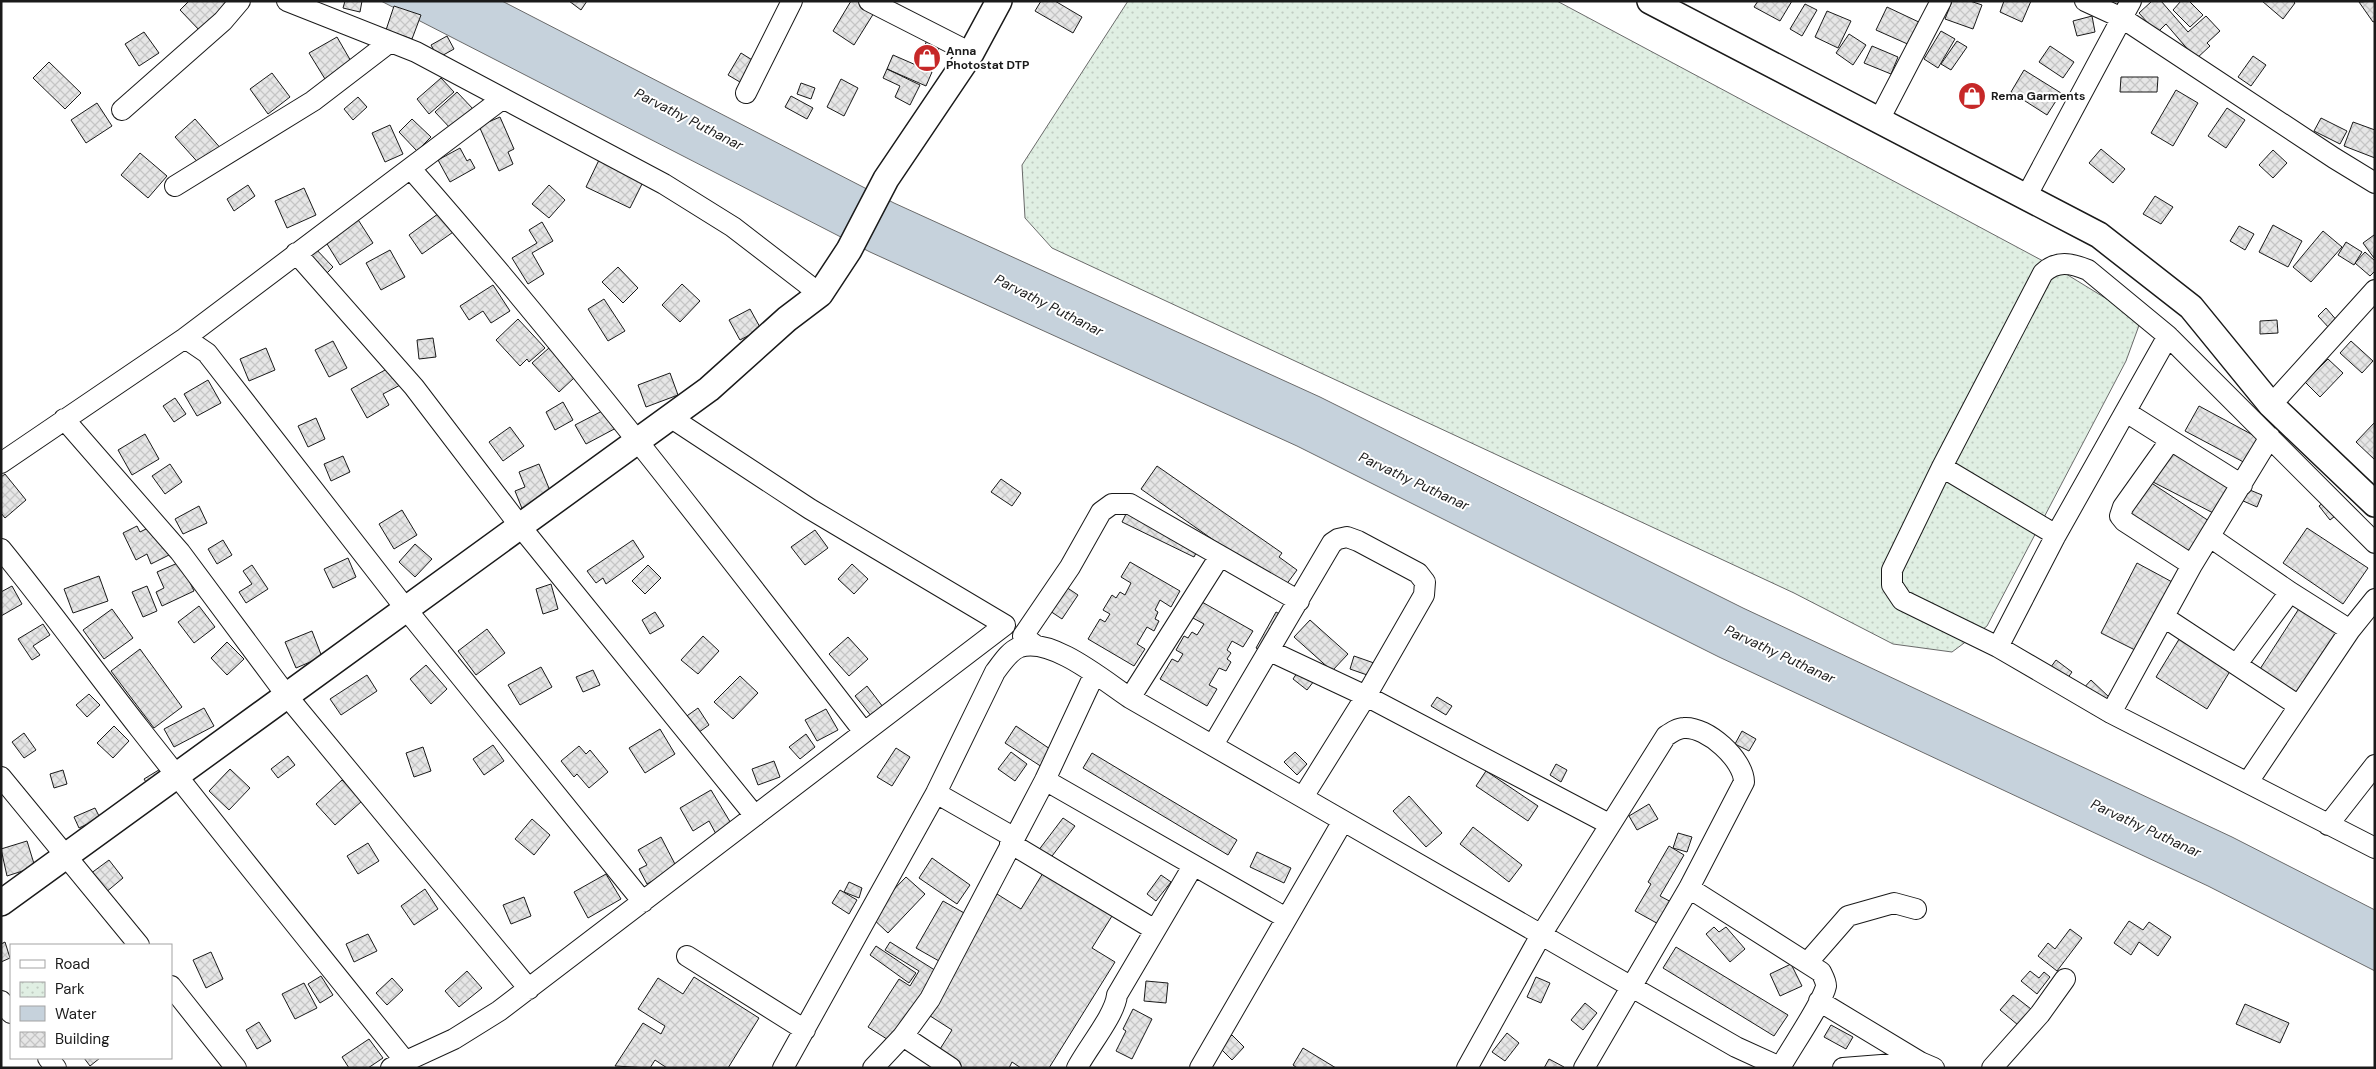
<svg xmlns="http://www.w3.org/2000/svg" width="2376" height="1069" viewBox="0 0 2376 1069" font-family="'DM Sans',sans-serif">
<style>
.park{fill:url(#park-dots);stroke:#6a6a6a}
.water{fill:#c6d2dc;stroke:#6a6a6a}
.building{fill:url(#building-cross-hatch);stroke:#1a1a1a}
.lines{fill:none;stroke-linecap:round;stroke-linejoin:round}
.minor-casing{stroke:#1a1a1a;stroke-width:22}
.major-casing{stroke:#1a1a1a;stroke-width:28}
.minor{stroke:#fff;stroke-width:20}
.major{stroke:#fff;stroke-width:25}
.labels{text-anchor:middle;stroke-width:4;stroke-linejoin:round;paint-order:stroke}
.poi-label{font-size:12px;font-weight:bold;fill:#1a1a1a;stroke:#fff;text-anchor:start}
.water-label{font-size:14px;font-style:italic;fill:#1a1a1a;stroke:#fff}
</style>
<defs>
<pattern id="park-dots" width="8" height="8" patternUnits="userSpaceOnUse" patternTransform="scale(1.25)"><rect width="8" height="8" fill="#e0efe3"/><path d="M2 2h.1M6 6h.1" fill="none" stroke="#c0ccc2" stroke-width="1.8" stroke-linecap="round"/></pattern>
<pattern id="building-cross-hatch" width="8" height="8" patternUnits="userSpaceOnUse" patternTransform="scale(1.25)"><rect width="8" height="8" fill="#e6e6e6"/><path d="M0 0l8 8M0 8l8-8" fill="none" stroke="#c5c5c5"/></pattern>
</defs>
<rect width="100%" height="100%" fill="#fff"/>
<path class="park" d="M1128,1H1557L2058,269L2141,320L2126,361L1987,626L1952,652L1893,644L1794,593L1052,248L1025,218L1022,165Z"/>
<path class="water" d="M381,1H502L894,203L1320,397L1743,608L2232,837L2375,910V971L2208,886L1719,657L1297,446L870,252Z"/>
<path class="building" d="M189,1H224L228,6L201,32L180,10Z
M345,1H362L360,12L343,8Z
M569,1H587L581,10Z
M851,1H866L877,8L854,45L833,31Z
M1041,1H1055L1082,17L1073,33L1035,11Z
M1758,1H1792L1780,21L1754,7Z
M1952,1H1970L1982,5L1973,29L1945,19Z
M2004,1H2031L2022,22L2000,12Z
M2152,1H2161L2188,32L2206,16L2220,31L2207,43L2210,46L2196,59L2166,24L2157,33L2139,13Z
M2181,1H2189L2203,15L2190,27L2173,10Z
M2262,1H2293L2295,3L2283,19Z
M2375,1V21L2373,22L2359,2Z
M1805,4L1817,10L1802,36L1790,29Z
M394,6L421,15L412,39L386,30Z
M1887,7L1923,24L1912,46L1876,30Z
M1827,11L1851,21L1838,48L1815,37Z
M2092,16L2095,32L2077,36L2073,21Z
M1941,31L1955,39L1938,68L1924,59Z
M144,32L159,53L139,66L125,44Z
M1849,34L1866,45L1853,65L1836,53Z
M447,36L454,49L438,58L431,45Z
M337,37L352,63L325,79L309,53Z
M927,40L940,45L934,62L920,57Z
M1957,41L1967,47L1951,70L1941,64Z
M1872,46L1898,57L1891,74L1864,63Z
M2050,46L2074,62L2063,78L2039,62Z
M741,53L757,63L745,85L728,75Z
M893,55L932,72L926,86L887,69Z
M2253,56L2266,65L2251,86L2238,77Z
M49,62L81,93L65,109L33,78Z
M887,69L920,85L910,105L895,97L900,86L883,78Z
M2024,70L2061,93L2047,115L2011,92Z
M272,73L290,97L268,114L250,89Z
M2121,77H2158L2157,92H2120Z
M441,78L454,92L429,114L417,99Z
M841,79L858,88L844,116L827,107Z
M801,83L815,88L811,99L797,94Z
M2176,90L2198,103L2173,146L2151,133Z
M457,92L474,110L452,130L435,112Z
M791,96L813,108L807,119L785,107Z
M358,97L367,107L353,120L344,109Z
M97,103L112,126L86,143L71,120Z
M2227,108L2245,120L2226,148L2208,136Z
M500,117L514,149L508,152L513,164L499,171L479,126Z
M2321,118L2347,131L2340,144L2314,131Z
M195,119L223,151L203,168L175,137Z
M412,119L431,137L417,151L399,132Z
M2353,122L2375,130V158L2344,146Z
M390,125L403,154L385,162L372,133Z
M460,148L467,161L470,159L475,168L450,182L438,160Z
M2101,149L2125,169L2113,183L2089,163Z
M2273,150L2287,163L2273,178L2259,165Z
M140,153L167,176L148,198L121,175Z
M599,160L643,182L630,208L586,187Z
M248,185L255,196L234,211L227,199Z
M549,185L565,200L549,218L532,204Z
M304,188L316,215L287,228L275,201Z
M2155,196L2173,207L2161,224L2143,214Z
M442,211L456,230L422,254L409,235Z
M357,218L373,243L340,265L324,239Z
M542,222L553,241L532,253L544,274L528,284L512,258L537,243L529,230Z
M2273,225L2302,241L2288,267L2259,252Z
M2239,226L2254,234L2245,250L2230,241Z
M2323,231L2342,247L2311,282L2293,267Z
M2374,235L2375,237L2374,258L2363,243Z
M2346,242L2362,252L2354,265L2338,255Z
M314,247L333,267L326,274L306,254Z
M390,250L405,277L381,290L366,263Z
M2365,252L2375,261V271L2370,276L2355,263Z
M618,267L638,288L623,303L602,282Z
M682,284L700,301L680,322L662,305Z
M493,285L510,311L491,323L483,311L469,320L460,306Z
M604,299L625,331L608,341L588,309Z
M2326,308L2339,323L2331,330L2318,316Z
M750,309L761,329L740,340L729,320Z
M518,319L545,348L529,362L527,359L520,366L496,340Z
M2277,320L2278,333L2260,334V321Z
M433,338L436,357L419,359L417,340Z
M333,341L347,368L329,377L315,350Z
M2351,341L2373,361L2362,373L2340,353Z
M266,348L275,370L249,381L240,359Z
M549,348L575,377L559,392L532,363Z
M2328,359L2343,373L2320,397L2305,382Z
M394,365L404,383L383,394L389,405L367,418L351,389Z
M670,373L678,395L646,407L638,385Z
M208,380L221,403L197,416L184,394Z
M175,398L186,414L174,422L163,406Z
M563,402L573,420L555,430L546,412Z
M2199,406L2264,441L2251,466L2185,431Z
M608,408L618,427L586,444L575,425Z
M316,418L325,439L308,447L298,426Z
M2375,422V460L2356,442Z
M510,427L524,446L503,461L489,442Z
M145,434L159,459L132,475L118,450Z
M2169,452L2235,485L2219,516L2153,482Z
M343,456L350,472L331,481L324,464Z
M170,464L182,482L165,494L152,476Z
M539,464L553,498L523,511L515,491L525,487L519,472Z
M1157,466L1282,553L1279,557L1297,570L1283,589L1141,489Z
M5,474L26,500L5,518L1,513V477Z
M1001,479L1021,493L1012,506L991,492Z
M2150,482L2209,521L2188,552L2130,514Z
M2245,488L2262,495L2257,507L2241,500Z
M2328,499L2339,513L2330,520L2319,506Z
M199,506L207,523L183,534L175,519Z
M1130,506L1202,542L1194,557L1122,522Z
M402,510L417,535L394,549L379,524Z
M156,524L171,554L151,564L147,554L136,560L123,533L137,526L140,532Z
M2307,528L2368,568L2343,604L2283,563Z
M815,530L828,548L805,565L791,547Z
M223,540L232,555L217,564L208,549Z
M633,540L644,557L606,584L603,578L596,583L587,571Z
M415,544L432,559L415,577L399,562Z
M348,558L356,577L333,588L324,569Z
M180,562L194,591L162,606L156,592L164,588L157,572Z
M1130,562L1180,591L1171,607L1160,600L1155,610L1158,612L1155,619L1159,621L1154,631L1147,627L1137,644L1145,649L1134,666L1088,639L1100,619L1105,622L1110,614L1103,610L1112,595L1116,598L1120,592L1125,595L1131,583L1121,577Z
M2137,563L2174,583L2139,652L2101,633Z
M852,564L868,579L854,594L838,579Z
M252,565L268,589L246,603L239,592L252,584L243,571Z
M648,565L661,578L645,594L632,581Z
M99,576L108,601L73,613L64,589Z
M551,584L558,609L543,614L536,589Z
M12,586L22,604L1,616V592Z
M147,586L157,611L143,617L132,592Z
M1066,587L1078,595L1062,619L1050,611Z
M1202,602L1253,631L1243,647L1232,641L1227,650L1231,653L1227,659L1231,662L1226,671L1219,668L1209,685L1217,689L1207,706L1160,679L1172,659L1178,662L1183,654L1176,650L1184,636L1188,638L1192,632L1197,635L1204,624L1193,618Z
M199,606L215,627L194,643L178,622Z
M2300,607L2341,632L2301,695L2260,669Z
M112,609L133,638L104,659L83,630Z
M655,612L664,626L650,634L642,620Z
M1276,612L1289,619L1268,655L1256,648Z
M1310,620L1348,654L1332,671L1294,637Z
M43,624L50,635L33,646L40,655L32,660L18,639Z
M487,629L505,653L476,675L458,651Z
M312,631L322,657L296,668L285,642Z
M703,636L719,651L698,674L681,660Z
M2181,636L2232,668L2207,709L2156,677Z
M848,637L868,659L849,676L829,654Z
M227,642L244,659L227,675L211,658Z
M140,649L182,707L154,728L111,671Z
M1354,656L1374,663L1370,676L1350,669Z
M2056,660L2072,672L2064,683L2048,671Z
M426,665L447,689L431,704L410,679Z
M541,667L552,687L520,705L508,685Z
M593,670L600,685L583,692L576,677Z
M1299,670L1314,681L1307,690L1293,679Z
M367,675L377,691L341,715L330,699Z
M740,676L758,693L733,719L714,702Z
M2091,680L2109,697L2100,707L2082,690Z
M867,686L883,707L872,717L855,696Z
M89,694L100,705L87,717L76,705Z
M1437,697L1452,706L1446,715L1431,706Z
M204,708L214,726L174,747L164,729Z
M698,708L709,725L695,735L684,718Z
M826,709L838,730L817,741L805,720Z
M114,726L129,741L113,758L97,743Z
M1016,726L1053,751L1042,767L1005,743Z
M660,729L675,754L645,773L629,748Z
M1742,731L1756,739L1749,751L1735,744Z
M24,733L36,750L24,758L12,742Z
M806,734L815,747L800,759L789,747Z
M493,745L504,761L484,775L473,759Z
M579,746L586,754L590,750L608,772L589,788L577,774L574,777L561,761Z
M423,747L431,771L414,777L406,753Z
M896,748L910,757L892,786L877,777Z
M1011,752L1027,764L1015,781L998,769Z
M1295,752L1307,764L1297,775L1284,762Z
M1092,753L1237,840L1228,855L1083,768Z
M288,756L295,765L278,778L271,769Z
M774,761L780,777L758,785L752,769Z
M1556,764L1567,770L1561,782L1550,775Z
M162,768L169,779L151,790L144,779Z
M230,769L250,788L229,810L209,791Z
M63,770L67,784L54,788L50,774Z
M1486,771L1538,806L1528,821L1476,786Z
M342,780L362,801L335,825L316,804Z
M711,790L732,825L716,834L709,821L693,831L680,808Z
M1409,796L1442,833L1426,847L1393,811Z
M1649,804L1658,819L1637,830L1629,816Z
M95,808L100,818L79,828L74,817Z
M1063,818L1075,826L1049,860L1038,851Z
M532,819L550,835L534,855L515,839Z
M1473,827L1522,865L1509,882L1460,844Z
M1678,833L1692,837L1687,852L1673,848Z
M661,837L677,868L647,884L639,869L647,865L638,850Z
M27,841L35,867L7,876L1,849Z
M368,843L379,861L358,874L347,856Z
M1669,846L1684,855L1660,896L1675,904L1662,926L1635,911L1651,884L1648,882Z
M1257,852L1291,868L1284,883L1250,867Z
M932,858L970,885L957,904L919,878Z
M109,860L123,878L105,893L90,874Z
M1043,873L1112,916L1092,948L1115,962L1049,1068H1021L1012,1062L1009,1068H953L935,1057L952,1030L924,1012L997,894L1021,909Z
M606,874L621,899L588,918L574,892Z
M1161,875L1171,882L1156,901L1147,894Z
M906,877L925,894L888,933L869,915Z
M849,882L862,888L859,898L844,892Z
M425,889L438,909L414,925L401,906Z
M840,890L857,900L849,914L832,903Z
M524,897L531,916L511,924L503,905Z
M943,901L966,914L939,961L916,948Z
M2129,921L2143,930L2149,922L2171,937L2158,956L2139,942L2131,955L2114,943Z
M1714,927L1719,932L1726,927L1745,949L1730,962L1706,934Z
M2070,929L2082,938L2057,971L2038,956L2048,943L2055,949Z
M368,934L377,951L354,962L346,944Z
M5,942L10,958L1,962V944Z
M890,942L941,974L890,1041L868,1027L899,979L910,986L919,971L885,950Z
M876,946L916,973L909,983L870,955Z
M1676,947L1788,1015L1774,1036L1663,968Z
M211,952L223,979L206,988L193,960Z
M1791,964L1802,986L1780,996L1770,974Z
M467,971L482,988L459,1007L445,991Z
M2030,971L2039,978L2044,972L2050,977L2037,994L2021,981Z
M321,976L333,995L320,1003L308,984Z
M694,977L759,1018L728,1068H667L655,1060L650,1068L615,1066L643,1023L661,1034L665,1026L638,1009L658,978L683,994Z
M1536,977L1550,983L1541,1003L1527,997Z
M392,978L403,990L387,1005L376,993Z
M1146,981L1168,983L1166,1003L1144,1001Z
M304,983L317,1008L295,1019L282,994Z
M2013,995L2031,1009L2018,1025L2000,1010Z
M1585,1003L1597,1013L1583,1030L1571,1020Z
M2245,1004L2289,1023L2280,1043L2236,1024Z
M1133,1009L1152,1019L1132,1059L1116,1051L1126,1031L1123,1029Z
M259,1022L271,1041L257,1049L246,1030Z
M1831,1025L1853,1037L1846,1049L1824,1037Z
M1507,1033L1519,1043L1505,1061L1492,1052Z
M1232,1035L1244,1047L1232,1060L1219,1047Z
M369,1039L383,1058L368,1068H349L342,1057Z
M1303,1048L1336,1068H1297L1293,1065Z
M84,1058H100L90,1066Z
M1549,1059L1564,1067L1563,1068H1544Z"/>
<g class="lines">
<g class="minor-casing">
<path id="minor" d="M287,1L416,52L664,184L733,227L820,294
M869,1L971,53
M2085,1L2122,18L2334,158L2375,183
M746,93L792,1
M122,110L223,21L240,1
M1879,120L1941,1
M411,169C570,350 717,541 864,732
M175,186L313,101L390,42
M2026,197L2131,1
M296,253L414,387L520,526L755,816
M2168,336L2088,270C2071,263 2057,260 2043,273L1942,467L1892,570V585L1902,600L1998,647L2111,713L2375,848
M185,338L207,353L406,609L643,902
M2271,405L2375,290
M2126,412L2242,485
M64,419L180,552L287,696L529,989
M2170,441L2123,507L2120,516L2124,521L2192,565
M1,463L185,338L502,99
M1942,467L2056,535
M2210,537L2290,592L2350,630
M1,549C49,608 93,669 140,729C227,840 316,950 405,1061
M2164,617L2299,706
M1035,645L1023,636L1070,567L1101,512L1112,504H1130L1299,601
M1998,647L2056,535L2168,336L2375,543
M1270,651L1366,696L1609,824
M2237,664L2290,592
M1130,698L1220,556
M2111,713L2192,565L2270,437
M1213,745L1332,543L1338,539L1347,537L1358,541L1418,573L1425,582L1424,595L1366,696L1303,797
M1,777L139,945
M1045,780L1286,918
M2248,782L2350,630L2375,599
M936,793L1013,837
M2328,825L2375,765
M1010,843L1155,930
M1689,888L1821,972C1823,976 1826,981 1826,986C1823,1002 1789,1051 1780,1068
M687,956L805,1030
M1807,963L1848,916L1894,903L1916,909
M171,986L236,1068
M1,1001L11,1013
M1819,1001L1920,1062
M903,1036L951,1068
M48,1058L56,1068
M391,1068L454,1039L499,1011L1005,625L810,509L670,417
M783,1068L936,793L995,672C1002,663 1009,651 1020,647C1052,637 1103,680 1130,698L1736,1047L1782,1068
M873,1068L903,1036L930,999L1045,780L1094,675
M1077,1068C1088,1047 1115,1015 1117,995L1193,866
M1200,1068L1343,821
M1467,1068L1541,935L1666,736C1672,732 1678,728 1684,728C1707,726 1744,760 1744,782L1689,888L1584,1068
M1843,1068L1920,1062L1934,1068
M1992,1068L2040,1014L2065,979"/>
</g>
<g class="major-casing">
<path id="major" d="M1650,1L2099,235L2191,307L2271,405L2375,504
M1,903L709,389L787,319L820,294L849,250L886,179L971,53L999,1"/>
</g>
<use href="#minor" class="minor"/>
<use href="#major" class="major"/>
</g>
<defs>
<g id="shop-disc" transform="scale(1.4375)"><circle r="9.5" fill="#c62828" stroke="#fff"/><path d="M-5-2.5h2.3a2.7 3.5 0 0 1 5.4 0H5L5.5 6h-11ZM-1.5-2.5h3a1.5 2.3 0 0 0-3 0Z" fill="#fff"/></g>
</defs>
<g fill-rule="evenodd">
<use href="#shop-disc" x="927" y="58"/>
<use href="#shop-disc" x="1972" y="96"/>
</g>
<g class="labels">
<g class="poi-label">
<text x="946" y="55">Anna<tspan x="946" dy="14">Photostat DTP</tspan></text>
<text x="1991" y="100">Rema Garments</text>
</g>
<g class="water-label">
<text transform="translate(689 119) rotate(27)" y="5">Parvathy Puthanar</text>
<text transform="translate(1049 305) rotate(27)" y="5">Parvathy Puthanar</text>
<text transform="translate(1414 481) rotate(25)" y="5">Parvathy Puthanar</text>
<text transform="translate(1780 654) rotate(25)" y="5">Parvathy Puthanar</text>
<text transform="translate(2146 828) rotate(25)" y="5">Parvathy Puthanar</text>
</g>
</g>
<rect width="2376" height="1069" fill="none" stroke="#1a1a1a" stroke-width="5"/>
<rect x="10" y="944" width="162" height="115" fill="#ffffff" stroke="#a3a3a3"/>
<rect x="20" y="960" width="25" height="8" fill="#ffffff" stroke="#a3a3a3"/>
<text x="55" y="969" font-size="15" fill="#1a1a1a">Road</text>
<rect x="20" y="982" width="25" height="15" fill="url(#park-dots)" stroke="#a3a3a3"/>
<text x="55" y="994" font-size="15" fill="#1a1a1a">Park</text>
<rect x="20" y="1006" width="25" height="15" fill="#c6d2dc" stroke="#a3a3a3"/>
<text x="55" y="1019" font-size="15" fill="#1a1a1a">Water</text>
<rect x="20" y="1032" width="25" height="15" fill="url(#building-cross-hatch)" stroke="#a3a3a3"/>
<text x="55" y="1044" font-size="15" fill="#1a1a1a">Building</text>
</svg>
